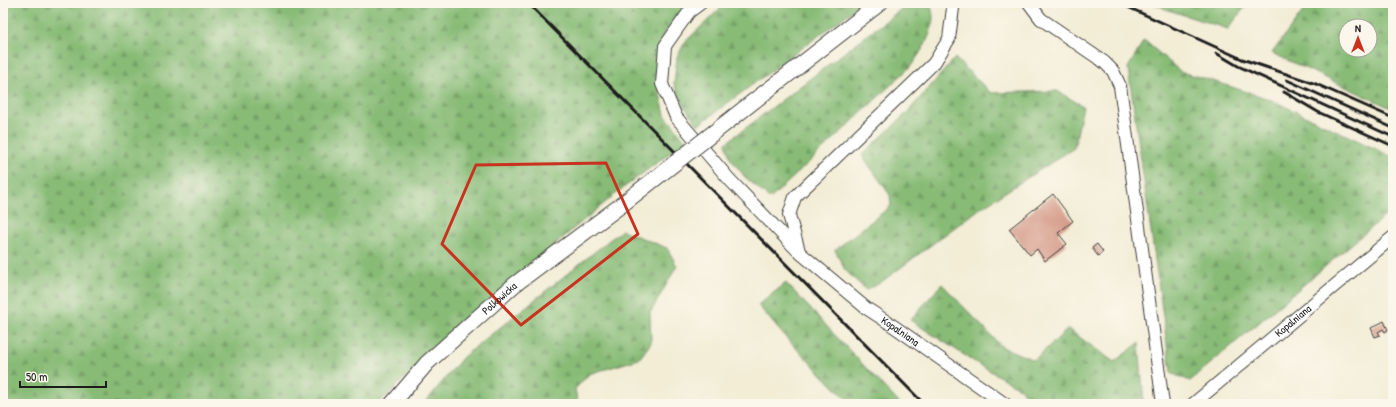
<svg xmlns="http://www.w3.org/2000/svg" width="1396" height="407" viewBox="0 0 1396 407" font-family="'Patrick Hand',sans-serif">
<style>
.forest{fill:url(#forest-firs);stroke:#526c49;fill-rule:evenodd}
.building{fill:#d59b8a}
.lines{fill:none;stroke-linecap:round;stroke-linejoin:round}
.minor-casing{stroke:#3c3b38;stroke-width:14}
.major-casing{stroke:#3c3b38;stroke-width:17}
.minor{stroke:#fff;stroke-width:12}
.major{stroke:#fff;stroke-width:15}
.rail{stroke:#1c1c1c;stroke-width:3}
.major-bridge-casing{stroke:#3c3b38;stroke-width:17;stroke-linecap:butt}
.major-bridge{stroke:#fff;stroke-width:15}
.marked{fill:none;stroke:#c8321e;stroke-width:3;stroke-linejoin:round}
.labels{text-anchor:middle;stroke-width:3;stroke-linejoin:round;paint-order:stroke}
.street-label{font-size:11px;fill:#1c1c1c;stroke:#fbf7ec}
</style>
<defs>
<pattern id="forest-firs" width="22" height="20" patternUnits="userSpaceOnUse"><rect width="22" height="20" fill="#87bb76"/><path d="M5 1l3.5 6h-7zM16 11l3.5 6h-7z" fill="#74a066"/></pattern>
</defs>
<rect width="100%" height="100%" fill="#fbf7ec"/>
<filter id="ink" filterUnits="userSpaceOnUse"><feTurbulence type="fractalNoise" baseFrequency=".025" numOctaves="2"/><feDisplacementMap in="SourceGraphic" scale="8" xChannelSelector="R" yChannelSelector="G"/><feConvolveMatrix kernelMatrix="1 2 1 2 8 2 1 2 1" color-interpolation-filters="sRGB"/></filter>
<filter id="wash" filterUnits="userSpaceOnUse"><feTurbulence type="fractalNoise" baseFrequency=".012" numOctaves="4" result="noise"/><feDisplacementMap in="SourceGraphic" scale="16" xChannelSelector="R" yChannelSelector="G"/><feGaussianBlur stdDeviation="0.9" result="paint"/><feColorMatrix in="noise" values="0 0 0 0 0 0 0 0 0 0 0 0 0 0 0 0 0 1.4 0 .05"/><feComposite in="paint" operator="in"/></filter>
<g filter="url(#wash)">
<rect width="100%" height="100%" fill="#f3edd6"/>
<path class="forest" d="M3,3H687L662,37L659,90L665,115L686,141L619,191L542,255L448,336L378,404H3Z
M726,3H863L698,125L685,107L674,84L677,57L685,42Z
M909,3H929C941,23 923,49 911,66L770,199L745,177L730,158L726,143Z
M1154,3H1248L1228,29L1165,9Z
M1309,3H1393V109L1272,53ZM1346,26H1370V50H1346Z
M1144,40L1181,72L1210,80L1269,99L1393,157V209L1190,381L1171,373L1128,68Z
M955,58L991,93L1057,91L1083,106L1074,148L982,207L880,283L866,290L845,270L835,250L891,206L890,195L862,155L907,113Z
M622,230L667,248L677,266L650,313L651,343L639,359L589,374L575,389L578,404H424L463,357Z
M786,283L900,404H851L786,338L758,305Z
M942,284L1002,347L1034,360L1068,329L1114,362L1139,343L1144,404H1037L1032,401L1019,388L972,360L910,320Z"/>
<g id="blocks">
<path class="building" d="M1053,194L1073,221L1058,233L1067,244L1045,261L1037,249L1030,255L1009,229Z
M1097,244L1103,252L1098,256L1092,248Z
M1384,321L1388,330L1385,332L1383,329L1378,332L1380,335L1375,337L1371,328Z"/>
</g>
</g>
<g filter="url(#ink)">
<use href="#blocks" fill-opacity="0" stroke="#3c3b38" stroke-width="1"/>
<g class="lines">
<g class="minor-casing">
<g id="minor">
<path id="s1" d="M701,3L689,12L665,46L662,84L676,117L729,179L799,252L866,308L889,323L1005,404"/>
<path d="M1029,3L1041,19L1104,62L1113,71L1120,86L1163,404"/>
<path d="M799,251L789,215L795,197L934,63L949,39L953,8L951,3"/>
<path id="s2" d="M1193,404L1393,237"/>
</g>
</g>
<g class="major-casing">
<g id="major">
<path d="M754,101L880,3"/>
<path id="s3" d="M392,404L427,363L514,285L620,206"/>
</g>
</g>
<use href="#minor" class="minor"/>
<use href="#major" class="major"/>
<path class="rail" d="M528,3L924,404
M1119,3L1242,59L1316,84L1393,118
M1216,53L1238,66L1393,137
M1287,80L1393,128
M1284,92L1318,112L1393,146"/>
<g class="major-bridge-casing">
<path id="major-bridge" d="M620,206L754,101"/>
</g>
<use href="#major-bridge" class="major-bridge"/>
</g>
</g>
<path class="marked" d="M606,163L638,234L521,325L442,244L476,165Z"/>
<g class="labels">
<g class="street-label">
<text dy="4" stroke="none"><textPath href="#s3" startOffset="151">Polkowicka</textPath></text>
<text dy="4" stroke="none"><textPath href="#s2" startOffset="130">Kopalniana</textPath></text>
<text dy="4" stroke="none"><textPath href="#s1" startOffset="442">Kopalniana</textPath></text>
</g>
</g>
<rect width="1396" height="407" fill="none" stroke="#fbf7ec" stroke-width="16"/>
<g transform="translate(1358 38)"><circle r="19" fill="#fbf7ec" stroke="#a29f99"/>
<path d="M0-3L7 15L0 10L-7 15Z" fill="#c8321e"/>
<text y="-6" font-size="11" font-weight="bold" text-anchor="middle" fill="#1c1c1c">N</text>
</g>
<path d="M20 381v6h86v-6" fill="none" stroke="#1c1c1c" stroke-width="2"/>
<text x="26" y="381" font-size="12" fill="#1c1c1c" stroke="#fbf7ec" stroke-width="3" paint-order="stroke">50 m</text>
</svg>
